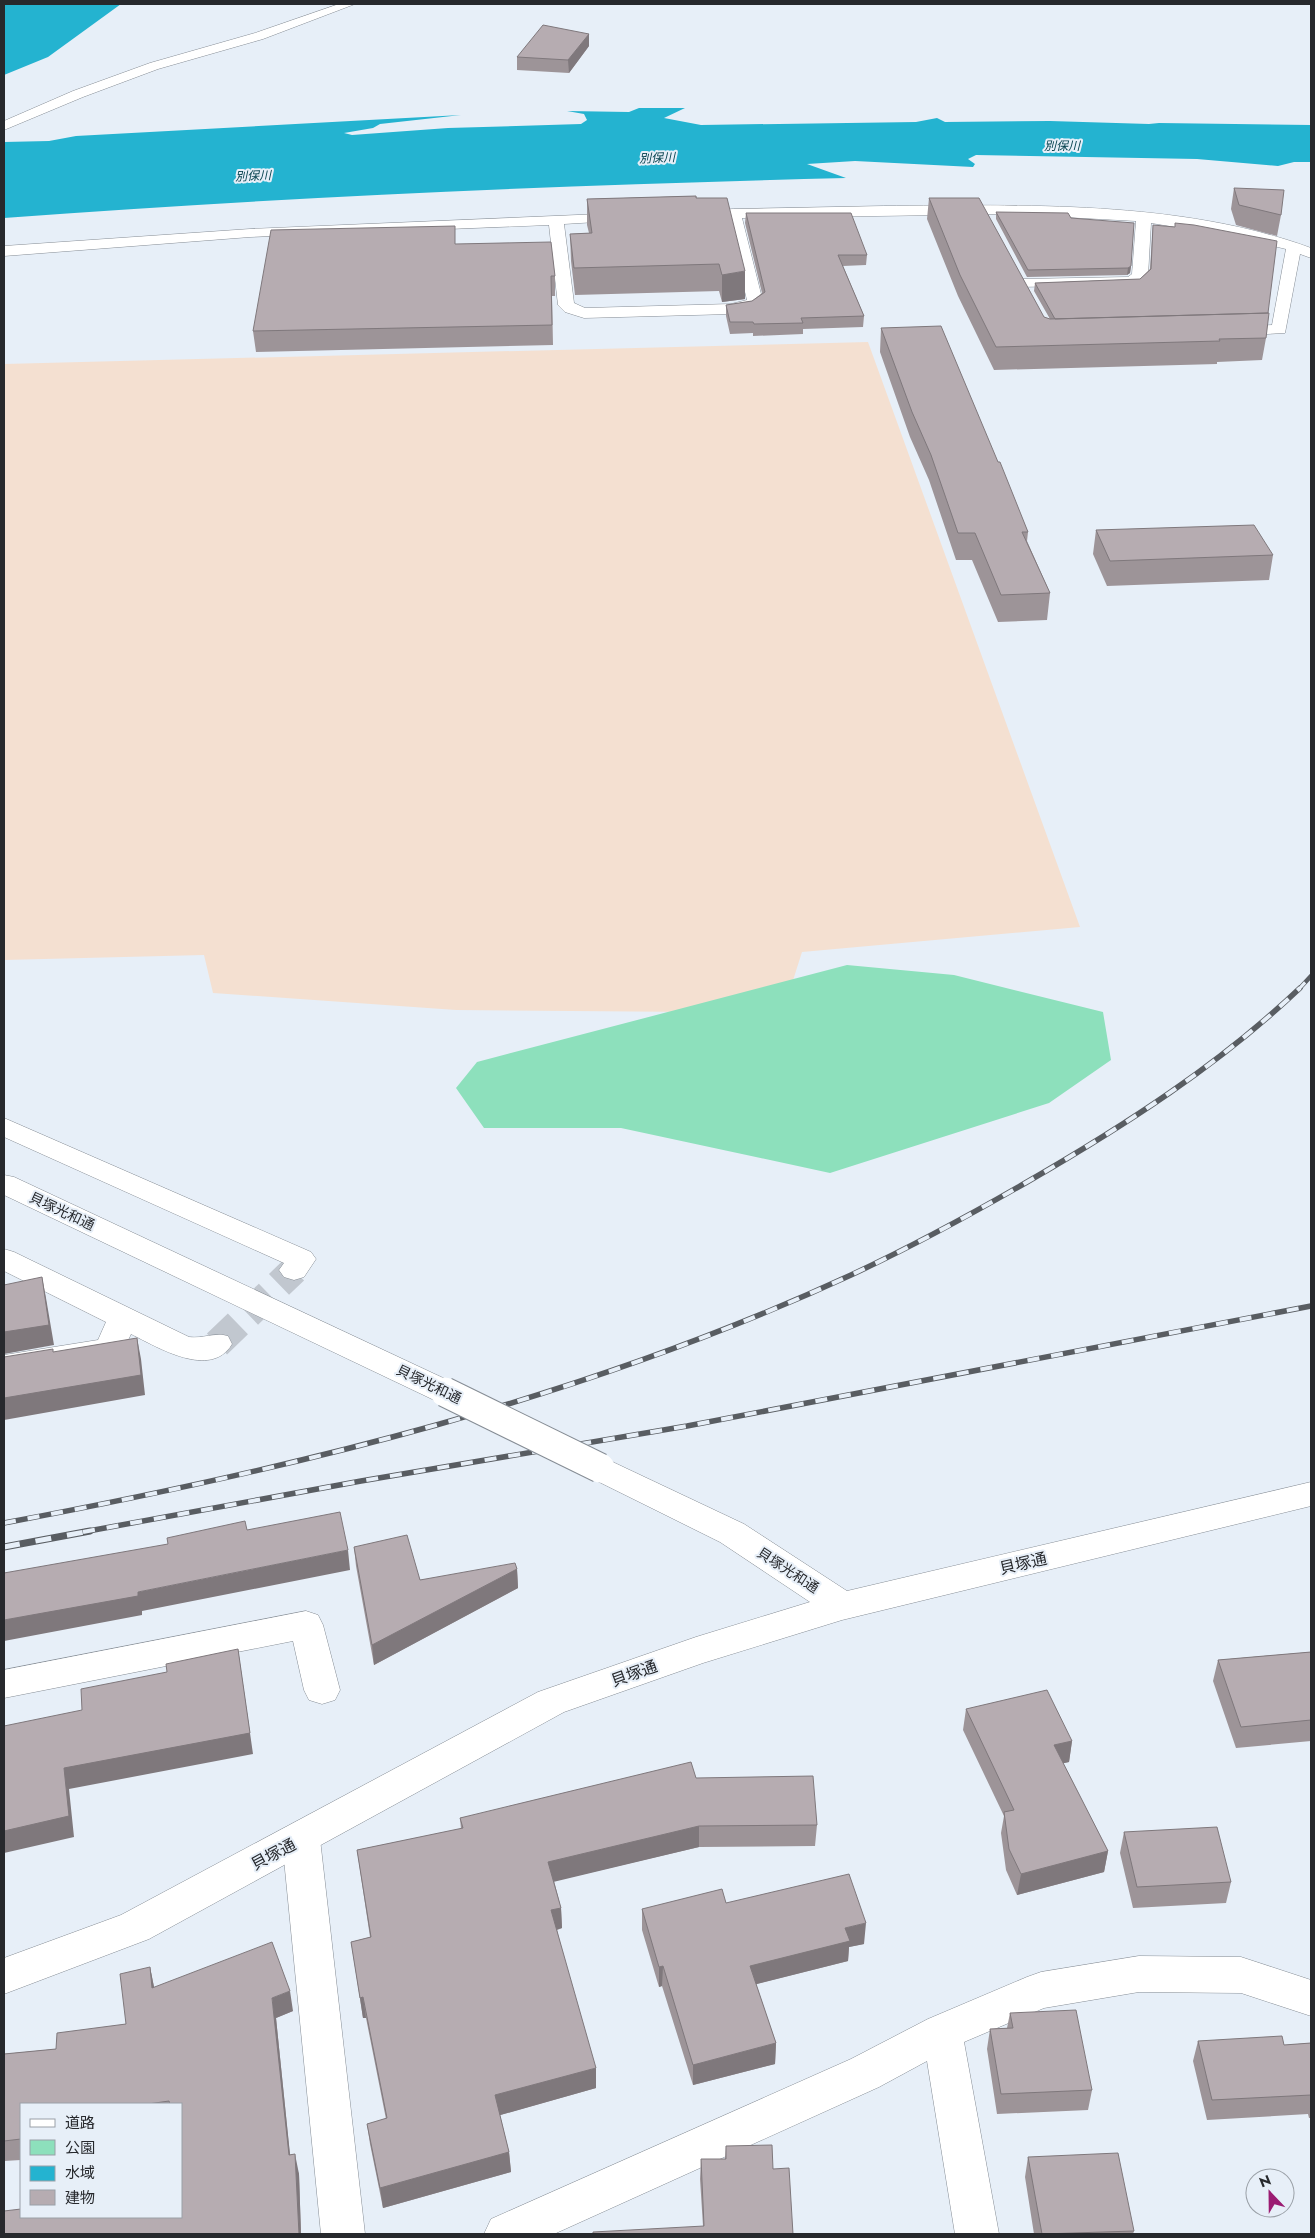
<svg xmlns="http://www.w3.org/2000/svg" width="1315" height="2238" viewBox="0 0 1315 2238" font-family="Jost,'Noto Sans JP',sans-serif">
<style>
.industrial{fill:#f4e0d1}
.green{fill:#8de0bc}
.water{fill:#24b3d0}
.lines{fill:none;stroke-linecap:round;stroke-linejoin:round}
.minor-tunnel{stroke:#c1c7cf;stroke-width:29;stroke-dasharray:29 14;stroke-linecap:butt}
.minor-casing{stroke:#868d95;stroke-width:1}
.tertiary-casing{stroke:#868d95;stroke-width:1}
.minor{fill:#fff;fill-rule:evenodd}
.tertiary{fill:#fff;fill-rule:evenodd}
.rail-far2-casing{stroke:#595d62;stroke-width:4.5}
.rail-far1-casing{stroke:#595d62;stroke-width:5.5}
.rail-casing{stroke:#595d62;stroke-width:7}
.rail-far2{stroke:#e7eff8;stroke-width:3;stroke-dasharray:9;stroke-linecap:butt}
.rail-far1{stroke:#e7eff8;stroke-width:4;stroke-dasharray:12;stroke-linecap:butt}
.rail{stroke:#e7eff8;stroke-width:5;stroke-dasharray:16;stroke-linecap:butt}
.tertiary-bridge-casing{stroke:#868d95;stroke-width:31;stroke-linecap:butt}
.tertiary-bridge{stroke:#fff;stroke-width:29}
.wall{fill:#9d9498}
.shaded-wall{fill:#7f787c}
.building{fill:#b6acb1;stroke:#7f787c}
.labels{text-anchor:middle;stroke-width:4;stroke-linejoin:round;paint-order:stroke}
.far-water-label{font-size:12px;font-style:italic;fill:#05424e;stroke:#e7eff8}
.street-label{font-size:14px;fill:#27292d;stroke:#e7eff8}
.near-street-label{font-size:16px;fill:#27292d;stroke:#e7eff8}
</style>
<rect width="100%" height="100%" fill="#e7eff8"/>
<path class="industrial" d="M868,342L1080,927L802,952L789,993L697,1012L456,1010L213,993L204,955L4,960V364Z"/>
<path class="green" d="M847,965L954,975L1103,1012L1111,1060L1049,1103L830,1173L621,1128H484L456,1088L477,1062Z"/>
<path class="water" d="M4,4H121L48,57L4,75Z
M639,108H685L664,118L701,125L916,122L937,118L945,122L1050,121L1149,124L1159,123L1311,125V162H1294L1278,166L1197,159L976,155L968,159L975,164L973,167L855,161L807,164L846,178C565,185 284,197 4,218V142L49,141L76,136L461,115L380,124L373,128L344,133L352,135L448,128L581,124L587,120L584,114L567,111L629,112Z"/>
<g class="lines">
<path class="minor-tunnel" d="M217,1344L294,1270"/>
<g class="minor-casing">
<path id="minor" d="M884,206C1023,205 1180,200 1311,248V258L1300,254L1285,333L1230,336L1224,334L1222,331L1224,328L1272,325L1286,249L1236,237L1151,223L1148,276L1138,285L1016,287L1014,284L1022,279L1128,277L1132,274L1136,221L1009,214L742,218L763,302L751,310L731,314L584,318L565,312L558,305L549,225L250,237L4,256V246L250,229L624,213L629,214L631,217L629,220L564,224L574,303L585,308L731,304L747,300L727,218L694,219L687,215L689,212L733,209Z
M4,1118L311,1252L316,1259L304,1277L294,1280L284,1277L279,1270L284,1263L4,1137Z
M4,1249L14,1252L189,1337C203,1339 214,1332 228,1336L232,1344C211,1380 157,1347 131,1334L120,1357L4,1377V1355L98,1340L106,1322L4,1271Z
M306,1611L318,1615L323,1625L340,1690L335,1700L322,1704L309,1700L304,1690L293,1641L4,1698V1670Z
M301,1823L314,1828L320,1839L365,2234H321L282,1839L288,1828Z
M1139,1956L1241,1957L1311,1980V2016L1241,1993L1139,1992L1044,2008L964,2042L999,2234H955L927,2061L879,2087L554,2234H484L491,2219L851,2059L928,2019L1027,1977L1041,1972Z"/>
</g>
<g class="tertiary-casing">
<path id="tertiary" d="M339,4H355L263,39L158,69L83,97L4,130V121L73,91L150,63L255,33Z
M4,1175L14,1177L456,1384L461,1392L456,1400L445,1403L434,1400L4,1195Z
M600,1456L744,1524L847,1591L1311,1482V1506L842,1620L703,1663L564,1712L149,1939L4,1994V1958L121,1915L538,1692L696,1637L810,1602L720,1542L589,1477L584,1468L589,1459Z"/>
</g>
<use href="#minor" class="minor"/>
<use href="#tertiary" class="tertiary"/>
<g class="rail-far2-casing">
<path id="rail-far2" d="M1299,989L1311,976"/>
</g>
<g class="rail-far1-casing">
<path id="rail-far1" d="M4,1523C293,1469 583,1399 851,1275C911,1247 970,1215 1027,1182C1124,1126 1219,1065 1300,988
M83,1532L361,1481L687,1426L1311,1306"/>
</g>
<g class="rail-casing">
<path id="rail" d="M4,1547L90,1531"/>
</g>
<use href="#rail-far2" class="rail-far2"/>
<use href="#rail-far1" class="rail-far1"/>
<use href="#rail" class="rail"/>
<g class="tertiary-bridge-casing">
<path id="tertiary-bridge" d="M445,1392L600,1468"/>
</g>
<use href="#tertiary-bridge" class="tertiary-bridge"/>
</g>
<path class="wall" d="M589,34V46L569,73L517,70V57Z
M1234,188L1281,215L1277,236L1236,225L1231,209Z
M696,196L745,299L722,302L719,291L575,295L571,261L570,234L589,233L587,225V199Z
M929,198L1044,317L1050,319L1034,291L1035,283L1140,279L1150,269L1153,225L1268,313L1266,338L1262,360L1217,362V364L994,370L958,296L927,219Z
M996,212L1071,218L1131,266L1130,273L1127,275L1027,277L996,219Z
M746,213L867,255L866,265L843,266L864,316L863,327L803,329V334L753,336V333L730,334L726,316V305L752,301L762,293L745,223Z
M456,244L555,276V296H552L553,345L256,352L253,331Z
M881,328L998,462L1028,532L1027,541L1050,593L1047,620L998,622L972,560H956L929,480L910,437L880,352Z
M1096,530L1273,555L1269,580L1107,586L1093,554Z
M354,1547L420,1580L517,1569L518,1588L374,1665L356,1566Z
M1311,1652V1741L1236,1748L1213,1681L1218,1660Z
M966,1709L1072,1741L1069,1762L1063,1763L1108,1851L1104,1872L1017,1895L1006,1870L1001,1833L1004,1816L963,1730Z
M696,1778L817,1825L815,1846L699,1847L554,1881L561,1908L562,1928L557,1930L596,2088L500,2115L509,2152L511,2172L383,2208L370,2144L367,2124L386,2119L366,2018H363L351,1942L370,1937L357,1850L461,1829L460,1818Z
M1124,1832L1231,1882L1226,1903L1133,1908L1120,1853Z
M726,1903L864,1944L849,1947L848,1961L756,1984L776,2043L775,2064L693,2085L662,1986L659,1987L642,1930V1909Z
M150,1967L154,1987L293,2011L276,2018L290,2154L299,2174L301,2234H4L181,2217V2104H21V2160L4,2161V2054L56,2049L126,2024Z
M1010,2013L1092,2090L1088,2110L997,2114L987,2049L990,2029L1007,2028Z
M1198,2041L1284,2045L1311,2043V2118H1309L1308,2114L1207,2120L1193,2061Z
M726,2146L773,2169L793,2234L703,2226L700,2179L701,2159H725Z
M1028,2157L1134,2231L1133,2234H1034L1025,2177Z"/>
<path class="shaded-wall" d="M589,34V46L569,73L568,60Z
M1131,266L1130,273L1127,275L1128,268Z
M745,271V299L722,302V275Z
M42,1277L46,1298L54,1345L4,1354V1332Z
M137,1338L141,1359L145,1395L4,1420V1398Z
M348,1550L350,1570L142,1611V1615L4,1641V1620L138,1592Z
M517,1569L518,1588L374,1665L372,1645Z
M238,1649L253,1754L69,1789L74,1837L4,1853V1831L64,1768Z
M1072,1741L1069,1762L1051,1766L1054,1745Z
M699,1826V1847L549,1883L548,1862Z
M1108,1851L1104,1872L1017,1895L1021,1874Z
M561,1908L562,1928L552,1931L551,1910Z
M866,1923L864,1944L849,1947L848,1961L749,1986L750,1966L845,1928Z
M663,1966L662,1986L659,1987V1967Z
M150,1967L154,1987L152,1988Z
M290,1991L293,2011L276,2018L292,2175L289,2155L272,1998Z
M363,1997L366,2018H363L360,1998Z
M776,2043L775,2064L693,2085V2065Z
M596,2068V2088L497,2116L495,2095Z
M509,2152L511,2172L383,2208L380,2188Z
M295,2154L299,2174L301,2234H299Z"/>
<path class="building" d="M543,25L589,34L568,60L517,57Z
M1234,188L1284,190L1281,215L1239,205Z
M696,196V198H727L745,271L722,275L719,264L574,268L570,234L592,233L587,199Z
M929,198H979L1044,317L1050,319L1269,313L1266,338L1219,339L1220,341L996,347L960,275Z
M996,212L1068,213L1071,218L1134,223L1131,266L1128,268L1028,270Z
M746,213H851L867,255H838L864,316L801,318L803,323L754,324L753,322H730L726,305L752,301L765,292Z
M1175,223L1194,225L1277,241L1268,313L1055,319L1035,283L1140,279L1151,269L1153,225L1175,227Z
M455,226V244L551,242L555,276H551L552,325L253,331L271,230Z
M941,326L998,462H1000L1028,532H1022L1050,593L1001,595L975,533H958L931,455L912,412L881,328Z
M1254,525L1273,555L1110,561L1096,530Z
M42,1277L49,1325L4,1332V1285Z
M137,1338L141,1375L4,1398V1357L53,1349V1352Z
M340,1512L348,1550L138,1592V1596L4,1620V1573L168,1544L167,1538L245,1521L247,1530Z
M407,1535L420,1580L515,1563L517,1569L372,1645L354,1547Z
M238,1649L250,1733L64,1768L69,1816L4,1831V1726L82,1710L81,1689L167,1672L166,1664Z
M1311,1652V1720L1241,1727L1218,1660Z
M1047,1690L1072,1741L1054,1745L1108,1851L1021,1874L1009,1849L1004,1812L1014,1810L966,1709Z
M691,1762L696,1778L813,1776L817,1825L699,1826L548,1862L561,1908L551,1910L596,2068L495,2095L509,2152L380,2188L367,2124L387,2118L363,1997L360,1998L351,1942L371,1937L357,1850L463,1828L460,1818Z
M1217,1827L1231,1882L1137,1887L1124,1832Z
M849,1874L866,1923L845,1928L850,1941L750,1966L776,2043L693,2065L663,1966L659,1967L642,1909L722,1889L726,1903Z
M272,1942L290,1991L272,1998L289,2155L295,2154L299,2234H4V2211L21,2209V2217H181V2104H170L169,2101L148,2104H21V2139L4,2141V2054L56,2049L57,2033L126,2024L120,1974L150,1967L152,1988Z
M1076,2010L1092,2090L1001,2094L990,2029L1013,2028L1010,2013Z
M1282,2036L1284,2045L1311,2043V2095L1212,2100L1198,2041Z
M772,2145L773,2169L789,2168L793,2234H593V2232L704,2226L701,2159H726V2146Z
M1118,2153L1134,2231L1042,2234L1028,2157Z"/>
<g class="labels">
<g class="far-water-label">
<text x="1062" y="150">別保川</text>
<text transform="translate(657 158) rotate(-2)" y="4">別保川</text>
<text transform="translate(253 176) rotate(-2)" y="4">別保川</text>
</g>
<g class="street-label">
<text transform="translate(62 1211) rotate(25)" y="5">貝塚光和通</text>
<text transform="translate(429 1384) rotate(26)" y="5">貝塚光和通</text>
<text transform="translate(788 1570) rotate(33)" y="5">貝塚光和通</text>
</g>
<g class="near-street-label">
<text transform="translate(1023 1563) rotate(-13)" y="6">貝塚通</text>
<text transform="translate(634 1673) rotate(-20)" y="6">貝塚通</text>
<text transform="translate(273 1854) rotate(-28)" y="6">貝塚通</text>
</g>
</g>
<rect width="1315" height="2238" fill="none" stroke="#27292d" stroke-width="10"/>
<rect x="20" y="2103" width="162" height="115" fill="#e7eff8" stroke="#9aa0a7"/>
<rect x="30" y="2119" width="25" height="8" fill="#ffffff" stroke="#9aa0a7"/>
<text x="65" y="2128" font-size="15" fill="#27292d">道路</text>
<rect x="30" y="2140" width="25" height="15" fill="#8de0bc" stroke="#9aa0a7"/>
<text x="65" y="2153" font-size="15" fill="#27292d">公園</text>
<rect x="30" y="2166" width="25" height="15" fill="#24b3d0" stroke="#9aa0a7"/>
<text x="65" y="2178" font-size="15" fill="#27292d">水域</text>
<rect x="30" y="2190" width="25" height="15" fill="#b6acb1" stroke="#9aa0a7"/>
<text x="65" y="2203" font-size="15" fill="#27292d">建物</text>
<g transform="translate(1270 2193) rotate(338)"><circle r="24" fill="#e7eff8" stroke="#9aa0a7"/>
<path d="M0-4L9 19L0 12L-9 19Z" fill="#9b1c72"/>
<text y="-8" font-size="14" font-weight="bold" text-anchor="middle" fill="#27292d">N</text>
</g>
</svg>
